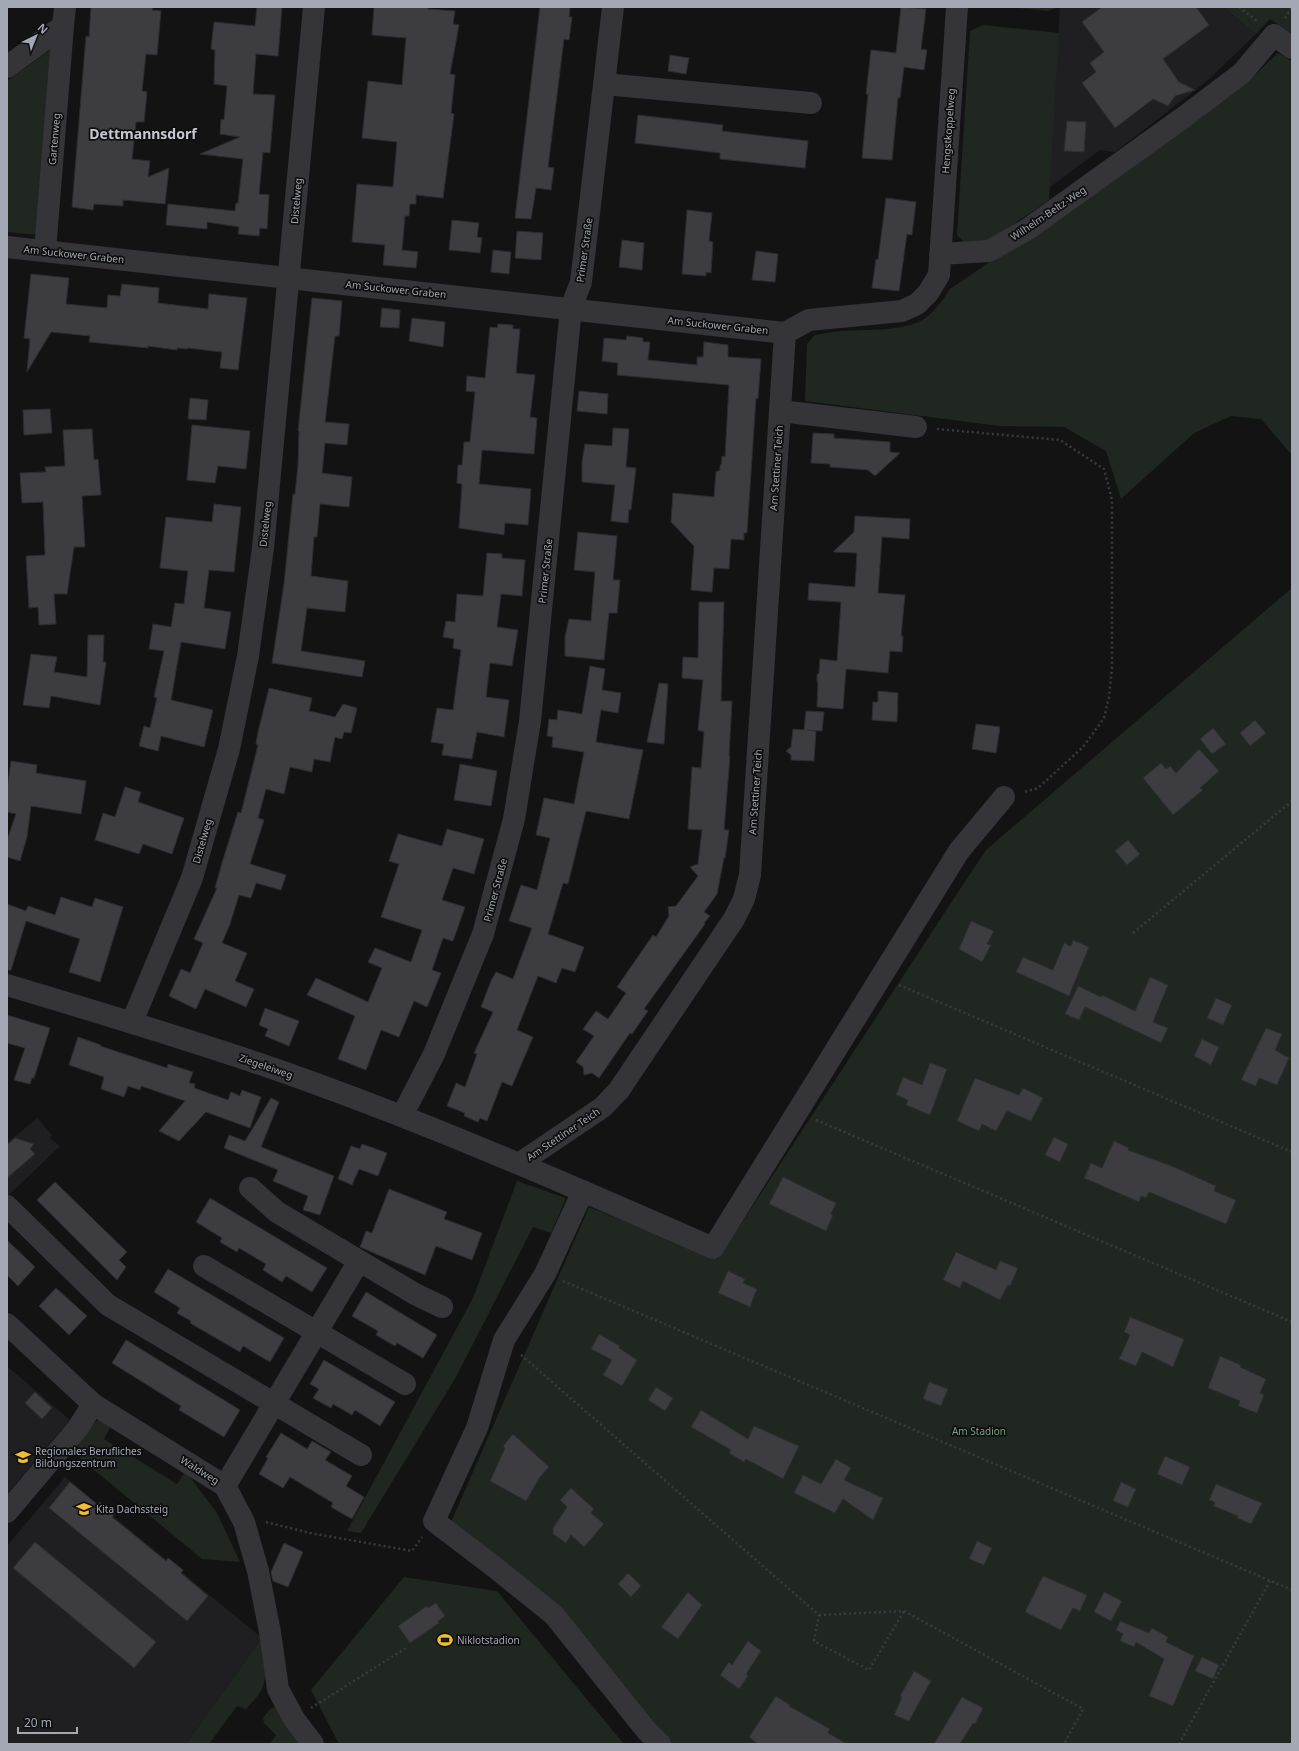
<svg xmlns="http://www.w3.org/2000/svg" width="1299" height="1751" viewBox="0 0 1299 1751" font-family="'Noto Sans',sans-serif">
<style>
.built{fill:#1f1f21}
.green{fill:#1f2720}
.building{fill:#3d3d41;stroke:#2d2d30}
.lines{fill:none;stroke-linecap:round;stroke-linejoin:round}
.path{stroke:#3a3b40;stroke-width:2.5;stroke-dasharray:2 3;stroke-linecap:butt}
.minor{stroke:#343439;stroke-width:22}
.labels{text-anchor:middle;stroke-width:3.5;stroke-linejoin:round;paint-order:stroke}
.street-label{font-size:10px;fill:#a4a8b5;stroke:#0e0e0f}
.park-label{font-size:10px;fill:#7ba080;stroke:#0e0e0f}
.poi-label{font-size:10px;fill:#a4a8b5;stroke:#0e0e0f;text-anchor:start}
.district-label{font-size:14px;font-weight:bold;fill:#c5c7d1;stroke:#0e0e0f}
</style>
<rect width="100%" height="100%" fill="#131314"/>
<path class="built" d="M1060,7H1223L1256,34L1207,81L1115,152L1100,150L1049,188Z
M37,1118L52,1135L50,1138L60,1146L8,1196L7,1143Z
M7,1366L70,1420L7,1494Z
M65,1477L262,1638L186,1744H7V1546Z"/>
<path class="green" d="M1008,7H1060L1047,11Z
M1223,7H1292V34L1270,19L1256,34Z
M983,25L1059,33L1049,200L989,241L964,242L957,235L970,31Z
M54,47L37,235L7,232V81Z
M1278,53L1292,61V455L1261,419L1231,416L1194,433L1121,499L1106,451L1064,427L1000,426L805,401L807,344L815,335C824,333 833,332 842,331C866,329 903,332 924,319C935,311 942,301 950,289L1062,213L1254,76Z
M1292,588V1744H670L451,1522L589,1207L718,1259L966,880L987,849Z
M517,1181L566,1198L551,1233L533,1227L456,1377L361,1533L347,1531L473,1298Z
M99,1420L111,1426L104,1439L177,1484L185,1472L187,1473L217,1513L240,1562L202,1559L82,1460C80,1458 78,1454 78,1451C77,1440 89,1423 99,1420Z
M404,1577L497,1591L624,1744H339L311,1690Z
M262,1638C264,1653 268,1672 263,1686C260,1695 252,1702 246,1709L237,1706L209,1744H186Z
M275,1707L300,1744H270L276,1735L264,1723L263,1718L270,1709Z"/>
<path class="building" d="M91,7H153L152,10L161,11L157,55L146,54L142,91L147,92L144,122H136L132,159L150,161L148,177L169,168L165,204L123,200V206L94,204L93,210L72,207L86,36L89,37Z
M257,7H282L278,56L256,54L253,94L275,95L270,153L263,152L259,194L269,195L267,229L260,228L259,236L238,234L239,227L207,222V229L166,225L168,204L235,211L236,203H238L243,159L200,154L240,137L220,134L221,119L224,120L227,86L214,84L215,50L211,49L214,22L255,26Z
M374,7H428V9L455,11L453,24L459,25L450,74L455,75L451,113L454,114L443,198L416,195V204H410L409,216H405L402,250L418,252L416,268L383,265L385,245L352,242L357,184L393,187L397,142L362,138L368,81L402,85L404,61L406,38L372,35Z
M540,7H570L569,17H572L569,40L564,39L548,167L554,168L551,190L536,188L531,219L515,218Z
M901,7L926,9L921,49L927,50L924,70L904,67L900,98H898L892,160L862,158L868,94H866L871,50L896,53Z
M1102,7H1196L1209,25L1163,59L1179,82L1195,90L1175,96L1168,106L1153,99L1115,128L1082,83L1096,72L1090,63L1104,52L1082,22Z
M670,55L689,58L686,74L668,71Z
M638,115L723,125L722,131L808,141L805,168L720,159V153L635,143Z
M1067,121L1086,122L1084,152L1064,151Z
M886,198L916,202L912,235L907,234L899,291L872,288L876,259L878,260Z
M687,210L712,213L709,241L713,242L711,273L706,272V276L682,274Z
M452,220L479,223L477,237L482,238L480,253L449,250Z
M517,231L543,233L541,260L515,258Z
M622,240L644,243L642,270L619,267Z
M493,250L511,252L509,274L491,272Z
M756,251L778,254L775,282L752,280Z
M31,274L69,278L66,304L107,308L108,295L120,296L122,284L159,288L158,303L208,309L209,294L247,298L238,370L220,368L222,352L188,348L187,349L177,348V350L148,346V348L89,342L90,336L51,332L27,372L30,339L24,338Z
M312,298L342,301L339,336H335L325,422L349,424L347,445L325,443L322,473L352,477L349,507L320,504L317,537H314L311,576L348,581L345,612L307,608L301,651L365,661L362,677L272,663L284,584L293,494H295L298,465L299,431H298Z
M382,308L400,310L399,328L380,327Z
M412,318L445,322L443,347L409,341Z
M498,324L513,325V329H520L516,373L535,375L530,417L537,418L534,454L482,450L479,484L531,489L528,525L505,523L504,535L459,528L462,484L457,483L458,465H462L464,442H470L475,392L466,391L467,376L485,378L490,327L497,328Z
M627,336L643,338V342H650L648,360L697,365V357H703L704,342L728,345V357L761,359L758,399L756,398L747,533H744V540L731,539L729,569L714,568L712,592L691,590L694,546L671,522L673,493L714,497L716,472L720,470V465H721L722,456L725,457L729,385L617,375L618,363L602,361L604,338L626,340Z
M579,391L608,394L607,414L577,411Z
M190,398L208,400L206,420L188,419Z
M50,409L52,433L24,435L23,410Z
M192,425L250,431L246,469L218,466L215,483L187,480Z
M613,428L629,429L626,467L636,468L631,510L629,509L628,523L611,521L615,485L582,482V462L585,444L612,446Z
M92,429L94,460L98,459L101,495L82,496L85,547H74L67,594H54L56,624L39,625L38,607L29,608L26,556L45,555L43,502L22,503L20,473L46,472L45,467L65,466L63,430Z
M813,433L834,434V438L890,442V452L900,453L875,476L868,470L830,467V464L811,463Z
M214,504L241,507L234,572L209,570L204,608L231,612L225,649L181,642L171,700L213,710L204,747L161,736L158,751L139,746L144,726L150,728L157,698L154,697L164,651L149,649L153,624L171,627L175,603L184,604L188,571L160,568L166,517L212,522Z
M855,516L910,519L909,539L882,537L878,593L905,595L901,636H903L902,652L890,651L888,673L846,669L843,709L817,707L818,683L817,681V675L819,673L820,659L837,661L841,602L808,600L809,583L855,587L857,553L833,552L854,532Z
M578,532L617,536L613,580H620L617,613H609L604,660L565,656V637L569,619L591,621L595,572L574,570Z
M487,553L502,554V558L525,560L522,596L501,594L497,627L518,630L512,666L490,663L486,697L509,700L504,737L477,732L472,759L442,755L444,744L431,742L437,708L453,710L461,650L453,648L454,639L443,637L446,621L455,622L457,594L483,596Z
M699,602H724L721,701H732L729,756H730L724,830H729L725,858H724L717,894L704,912L710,916L704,923L705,924L644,1009L648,1011L632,1034L630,1033L599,1078L592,1073L584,1075L583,1067L576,1062L594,1036L583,1029L596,1011L608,1019L626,993L617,987L653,935L656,937L669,916L668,907L676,906L698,876L690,867L698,864L702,830L688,829L692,767L701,768L704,732L698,730L703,680L682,678L683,657L698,658Z
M88,635H104L103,662H106L100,705L51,696L49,708L23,705L31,654L57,657L54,672L87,677Z
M590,666L605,669L602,690L621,693L618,713L601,710L596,742L643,750L629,819L586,811L568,884L563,883L548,934L584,947L575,972L562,968L556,983L538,976L517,1030L533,1037L512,1086L502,1082L487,1121L480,1118L478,1122L464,1116L465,1113L447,1106L456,1083L465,1087L477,1054L474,1053L493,1012L481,1007L491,981L496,972L513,979L532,928L509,921L521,885L537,890L550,838L536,835L544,798L574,804L584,752L552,747L553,737L547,736L549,719L557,720L558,710L582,714Z
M659,683L668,684L664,744L647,742Z
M269,688L312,698L309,711L335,717L343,704L357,708L351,733L344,732L342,739L335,737L330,762L314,759L312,772L290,767L284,794L266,789L258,818L264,820L250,864L286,875L281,890L256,883L251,898L239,895L230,924L222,943L247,953L235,981L254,989L246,1007L205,989L196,1009L169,996L181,969L190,973L203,943L194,939L217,888H215L222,863L238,812L241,813L258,745L256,744L258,732Z
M878,691L898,693L897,722L872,720L873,702H878Z
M806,711L824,712L822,731L807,730L816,731L814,761L791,760V755L786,751L791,747L793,729L804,730Z
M1255,720L1266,733L1250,746L1240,733Z
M976,724L1000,727L996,753L972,749Z
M1213,728L1226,744L1212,754L1200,739Z
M1199,749L1219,771L1200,788L1203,790L1173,815L1143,778L1161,763L1166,769L1170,766L1176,773Z
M11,761L37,765L36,773L86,781L81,814L31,806L27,837L20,861L7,857V840L16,814L7,812V790Z
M460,764L497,771L491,806L454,800Z
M125,787L141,792L138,802L184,818L172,854L143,844L139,854L95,840L103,813L115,817Z
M447,829L484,839L474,874L453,868L442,900L465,907L453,941L443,938L432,970L441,973L427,1007L414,1001L399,1037L381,1030L366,1070L338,1059L355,1016L307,995L316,978L368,1002L382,968L368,962L375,948L411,962L422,930L381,917L399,864L389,861L398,834L442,846Z
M1128,840L1140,854L1127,865L1115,851Z
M61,897L92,907L95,898L123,907L100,982L69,972L80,939L26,921L11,970H7V904L26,911L28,906L55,915Z
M971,921L994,931L987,944L991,945L982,962L959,949Z
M1073,940L1089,947L1069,996L1016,972L1023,957L1053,970L1064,943L1071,946Z
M1150,977L1168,985L1153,1022L1168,1028L1161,1043L1085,1007L1079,1020L1065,1014L1078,986L1101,997L1102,995L1135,1011Z
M1216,998L1232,1005L1223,1025L1207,1018Z
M265,1008L299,1021L289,1046L265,1036L268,1029L259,1025Z
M7,1015L50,1028L34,1078H32L30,1084L14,1080L25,1048L7,1043Z
M1266,1028L1282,1034L1275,1050L1289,1058L1277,1085L1259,1078L1256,1086L1241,1080Z
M78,1037L101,1045L100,1046L167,1068L168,1064L193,1072L189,1083L195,1084L194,1088L228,1100L231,1092L240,1096L242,1090L261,1097L250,1128L206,1112L179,1141L159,1131L185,1101L141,1086L140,1090L128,1086L124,1097L101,1089L104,1077L69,1065Z
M1202,1039L1219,1047L1211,1065L1194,1056Z
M930,1063L947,1069L930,1115L906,1105L908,1100L896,1095L903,1077L922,1085Z
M975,1078L1019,1095L1023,1088L1043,1098L1031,1121L1007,1111L996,1131L982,1124L979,1131L957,1121Z
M271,1098L279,1102L261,1147L334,1176L320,1215L303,1210L308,1196L273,1181L278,1170L224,1148L229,1135L245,1141Z
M1054,1137L1068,1144L1060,1162L1045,1155Z
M15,1138L34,1144L30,1149L35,1154L7,1178V1145Z
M1114,1141L1129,1148L1128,1150L1174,1167L1216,1186L1214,1191L1236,1200L1226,1224L1149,1192L1146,1198L1141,1196L1139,1202L1084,1178L1091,1163L1102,1168Z
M362,1144L387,1153L378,1176L359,1169L352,1185L338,1179L351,1146L360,1149Z
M783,1177L836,1203L831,1214L833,1215L826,1231L769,1204Z
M55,1182L127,1252L119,1260L126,1267L117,1280L37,1200Z
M389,1189L447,1212L444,1219L482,1233L472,1260L436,1246L425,1275L360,1247L366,1231L372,1233Z
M210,1198L327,1268L312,1292L286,1276L282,1282L263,1270L266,1264L239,1248L237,1252L220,1242L222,1238L196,1222Z
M7,1240L35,1267L18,1286L7,1275Z
M956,1252L996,1270L1000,1261L1018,1268L1010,1286L1008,1285L1000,1300L963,1281L960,1288L943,1280Z
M168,1269L284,1338L270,1362L243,1346L240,1352L190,1323L191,1321L177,1313L180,1308L154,1292Z
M728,1271L745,1279L743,1283L757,1289L750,1307L718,1293Z
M56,1288L87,1316L69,1335L39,1306Z
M366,1292L437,1335L423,1358L397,1343L395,1346L376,1335L378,1331L352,1316Z
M1130,1317L1184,1339L1173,1367L1142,1352L1136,1366L1119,1359L1130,1335L1124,1332Z
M599,1334L620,1346L619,1348L637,1360L622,1386L603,1375L612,1360L591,1349Z
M126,1340L240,1410L224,1437L179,1410L181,1406L112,1363Z
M1220,1356L1241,1365L1240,1367L1266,1379L1260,1393L1264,1395L1257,1413L1238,1406L1240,1401L1208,1388Z
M324,1360L395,1402L380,1426L355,1410L352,1415L333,1404L331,1408L313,1398L319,1389L310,1384Z
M929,1382L948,1389L941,1406L923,1399Z
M656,1387L673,1398L665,1411L648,1400Z
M35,1392L52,1408L42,1419L25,1403Z
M701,1410L748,1439L754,1426L799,1446L783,1479L746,1459L744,1462L729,1453L731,1450L691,1427Z
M281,1433L307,1449L312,1441L331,1452L325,1460L352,1476L346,1486L364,1497L352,1519L331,1507L333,1503L290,1477L283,1488L259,1474L268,1458L266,1457Z
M513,1434L549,1467L540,1477L526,1501L490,1481L505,1448L503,1446Z
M1165,1456L1190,1467L1182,1485L1157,1474Z
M836,1459L851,1468L844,1480L883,1498L873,1520L843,1499L835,1513L794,1493L803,1475L821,1484Z
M70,1482L98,1505L100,1502L115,1514L112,1517L166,1561L168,1558L183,1570L181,1573L208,1596L187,1621L49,1508Z
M1121,1482L1136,1489L1128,1507L1113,1501Z
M1216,1484L1262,1503L1251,1524L1237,1518L1238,1516L1213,1506L1215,1502L1209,1500Z
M571,1488L594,1509L591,1513L604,1524L584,1547L571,1535L566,1543L553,1534V1528L567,1507L560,1500Z
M977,1541L992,1548L984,1565L969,1559Z
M35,1542L156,1642L134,1668L13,1568Z
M284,1543L303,1552L288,1587L273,1581L271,1572Z
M628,1573L641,1586L631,1597L618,1584Z
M1043,1576L1087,1595L1080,1611L1073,1608L1061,1630L1025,1612Z
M688,1592L702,1605L678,1639L661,1627Z
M1104,1592L1122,1601L1111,1621L1094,1612Z
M436,1603L445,1616L438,1621L439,1623L410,1643L398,1626L427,1606L428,1608Z
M1120,1621L1149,1633L1152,1628L1168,1637L1166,1642L1194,1656L1173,1706L1149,1696L1164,1659L1136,1642L1134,1647L1120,1641L1123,1634L1116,1630Z
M748,1641L761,1651L746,1674L748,1676L739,1689L720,1675L729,1662L732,1665Z
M1202,1657L1219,1665L1213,1679L1195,1671Z
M914,1671L931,1681L909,1721L894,1715L902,1697L900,1696Z
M776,1696L790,1705L789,1706L830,1729L828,1733L847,1744H758L749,1737Z
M962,1697L983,1708L975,1724L973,1723L960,1744H934Z"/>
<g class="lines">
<path class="path" d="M1239,7L1257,21
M1285,18L1292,7
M937,429L1060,440L1104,469L1112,500V668L1109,697L1104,718L1083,747L1038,788L1024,792
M1133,933L1292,801
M899,985L1292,1152
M816,1120L1292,1322
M563,1281L1292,1590
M521,1355L819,1615L814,1641L869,1670L904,1611
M266,1522L310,1533L412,1551L422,1537
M819,1615L904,1611L1083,1709L1064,1744
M311,1708L406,1648
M1179,1744L1270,1581"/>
<path class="minor" d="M7,67L63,26L65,7
M604,84L811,103
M7,247L785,333
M45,251L63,26
M940,254L989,251L1028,229L1184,117L1242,73L1274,35L1292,48
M785,333L809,320L902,311L917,304L928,293L939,275L957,7
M780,411L916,427
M7,985C91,1010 174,1035 257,1063C412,1116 563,1182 713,1248L959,851L1004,797
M132,1022L192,878L229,749L248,656L263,548L314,7
M402,1116L434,1054L483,934L514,819L530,721L571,308L581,282L613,7
M520,1163L603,1107L619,1090L734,919L744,899L750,875L785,333
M250,1188L277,1212L415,1294L442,1307
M583,1191L545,1274L504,1340L477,1428L434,1521L497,1569L554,1615L646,1730L660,1744
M7,1206L108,1305L361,1455
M204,1266L405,1384
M7,1324L93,1404L225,1486
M225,1486L244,1522L258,1571L270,1632L278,1689L294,1719L313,1744
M225,1486L359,1261
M7,1512L78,1428L93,1404"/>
</g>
<defs>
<g id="university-bare" transform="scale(1.2)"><path d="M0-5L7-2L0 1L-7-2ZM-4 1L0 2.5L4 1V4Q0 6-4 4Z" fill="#f0be2f" stroke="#0e0e0f" stroke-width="2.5" paint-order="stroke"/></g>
<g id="school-bare" transform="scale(1.2)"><path d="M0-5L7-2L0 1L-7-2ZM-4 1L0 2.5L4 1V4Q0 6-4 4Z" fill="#f0be2f" stroke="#0e0e0f" stroke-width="2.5" paint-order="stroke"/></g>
<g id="stadium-bare" transform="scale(1.2)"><path d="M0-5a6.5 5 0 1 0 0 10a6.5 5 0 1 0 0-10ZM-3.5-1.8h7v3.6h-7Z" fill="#f0be2f" stroke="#0e0e0f" stroke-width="2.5" paint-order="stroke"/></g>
</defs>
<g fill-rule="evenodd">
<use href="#university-bare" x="23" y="1457"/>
<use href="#school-bare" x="84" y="1509"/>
<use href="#stadium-bare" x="445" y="1640"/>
</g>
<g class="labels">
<g class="street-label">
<text transform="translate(948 131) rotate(-86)" y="4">Hengstkoppelweg</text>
<text transform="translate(54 139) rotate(-85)" y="4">Gartenweg</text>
<text transform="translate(296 201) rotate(-85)" y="4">Distelweg</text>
<text transform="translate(1048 213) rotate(-34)" y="4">Wilhelm-Beltz-Weg</text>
<text transform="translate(584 250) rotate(-82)" y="4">Primer Straße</text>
<text transform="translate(74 254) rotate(6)" y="4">Am Suckower Graben</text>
<text transform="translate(396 289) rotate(6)" y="4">Am Suckower Graben</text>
<text transform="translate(718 325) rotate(6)" y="4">Am Suckower Graben</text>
<text transform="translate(776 468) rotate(-86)" y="4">Am Stettiner Teich</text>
<text transform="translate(265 524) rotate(-84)" y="4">Distelweg</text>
<text transform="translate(545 571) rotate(-84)" y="4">Primer Straße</text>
<text transform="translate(755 792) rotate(-86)" y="4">Am Stettiner Teich</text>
<text transform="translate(202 841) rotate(-74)" y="4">Distelweg</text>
<text transform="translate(495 890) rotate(-75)" y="4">Primer Straße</text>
<text transform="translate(266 1066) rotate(19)" y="4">Ziegeleiweg</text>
<text transform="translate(563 1134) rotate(-34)" y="4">Am Stettiner Teich</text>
<text transform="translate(200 1470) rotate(32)" y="4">Waldweg</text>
</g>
<g class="park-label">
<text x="979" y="1435">Am Stadion</text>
</g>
<g class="poi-label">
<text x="35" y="1455">Regionales Berufliches<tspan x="35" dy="12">Bildungszentrum</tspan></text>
<text x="96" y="1513">Kita Dachssteig</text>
<text x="457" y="1644">Niklotstadion</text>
</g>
<g class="district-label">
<text x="143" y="139">Dettmannsdorf</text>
</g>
</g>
<rect width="1299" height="1751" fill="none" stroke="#a4a8b5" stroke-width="16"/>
<g transform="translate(36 36) rotate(43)" stroke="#0e0e0f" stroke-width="3" paint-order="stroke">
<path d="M0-3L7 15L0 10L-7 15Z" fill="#a4a8b5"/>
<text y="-6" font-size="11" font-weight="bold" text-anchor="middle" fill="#a4a8b5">N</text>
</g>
<path d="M18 1727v6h59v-6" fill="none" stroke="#a4a8b5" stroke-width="2"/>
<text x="24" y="1727" font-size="12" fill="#a4a8b5" stroke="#0e0e0f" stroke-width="3" paint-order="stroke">20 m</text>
</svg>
